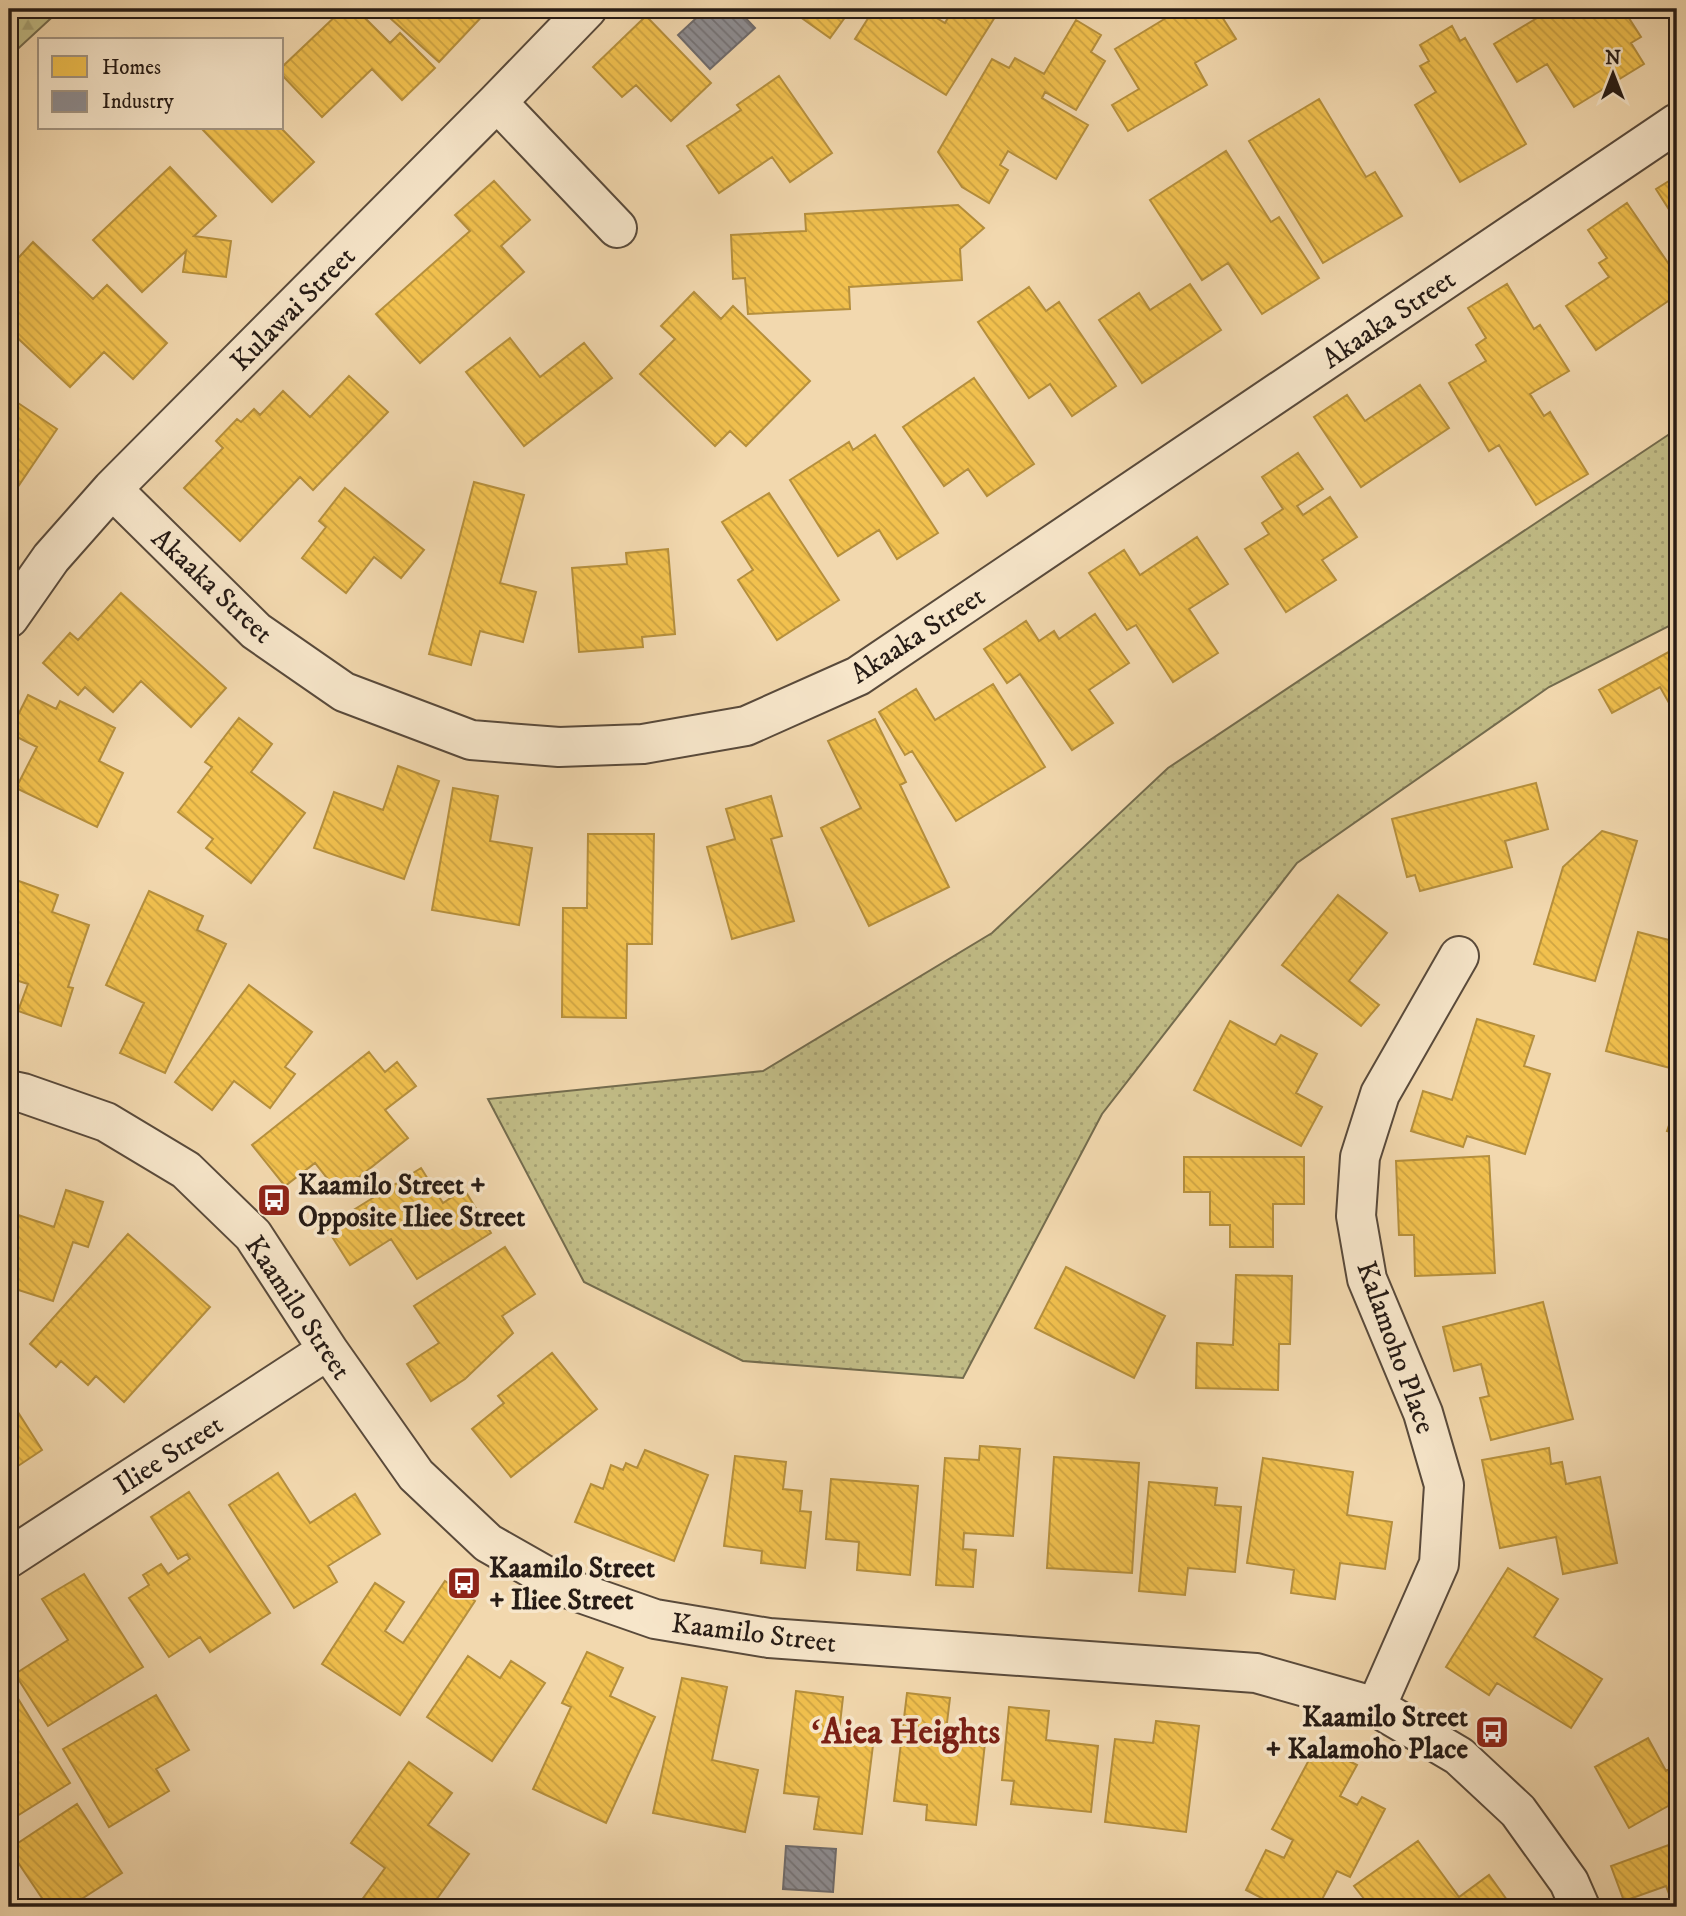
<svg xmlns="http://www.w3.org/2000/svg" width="1686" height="1916" viewBox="0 0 1686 1916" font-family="'IM FELL DW Pica',serif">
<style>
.grass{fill:url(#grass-dots);stroke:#746c4e;stroke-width:2}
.forest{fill:url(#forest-firs);stroke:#746c4e;stroke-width:2}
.homes{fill:url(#homes-back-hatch);stroke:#b58f3d;stroke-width:2}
.industry{fill:url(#industry-back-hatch);stroke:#6e6b6c;stroke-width:2}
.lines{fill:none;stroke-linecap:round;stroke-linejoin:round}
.minor-casing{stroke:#594a3b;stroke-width:42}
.minor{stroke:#f7e6ca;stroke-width:38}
.labels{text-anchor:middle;stroke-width:7;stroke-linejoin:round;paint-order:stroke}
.street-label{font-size:28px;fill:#261b15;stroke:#f7e6ca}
.poi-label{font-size:28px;font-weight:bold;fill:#261b15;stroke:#f7e6ca;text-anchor:start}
.district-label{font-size:35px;font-weight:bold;fill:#7a1f14;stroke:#f7e6ca}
</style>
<defs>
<pattern id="grass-dots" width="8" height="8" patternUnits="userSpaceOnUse" patternTransform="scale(1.75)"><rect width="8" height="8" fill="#c1bc86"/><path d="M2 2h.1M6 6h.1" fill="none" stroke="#a6a173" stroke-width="1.8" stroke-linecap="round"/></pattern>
<pattern id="forest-firs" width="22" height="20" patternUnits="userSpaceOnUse" patternTransform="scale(1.75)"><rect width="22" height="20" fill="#c1bc86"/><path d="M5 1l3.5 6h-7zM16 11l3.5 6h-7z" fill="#a6a173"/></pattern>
<pattern id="homes-back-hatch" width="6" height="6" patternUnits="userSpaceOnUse" patternTransform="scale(1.75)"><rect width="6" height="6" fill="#f2c14e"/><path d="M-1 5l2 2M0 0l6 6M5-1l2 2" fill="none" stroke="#cfa543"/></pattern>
<pattern id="industry-back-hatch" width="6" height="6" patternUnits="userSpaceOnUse" patternTransform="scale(1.75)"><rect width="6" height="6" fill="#8d8d92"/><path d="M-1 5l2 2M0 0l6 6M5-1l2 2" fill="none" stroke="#737276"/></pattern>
</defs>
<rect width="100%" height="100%" fill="#f2d8ae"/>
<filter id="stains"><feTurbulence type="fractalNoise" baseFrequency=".00286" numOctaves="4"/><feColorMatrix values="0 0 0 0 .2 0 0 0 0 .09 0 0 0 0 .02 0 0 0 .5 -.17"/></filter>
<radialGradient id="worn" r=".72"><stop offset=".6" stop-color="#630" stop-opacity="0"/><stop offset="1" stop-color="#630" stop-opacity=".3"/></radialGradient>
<path class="grass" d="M1677,429V622L1549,687L1297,863L1102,1114L963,1378L743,1361L584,1282L488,1099L763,1071L992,933L1168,768Z"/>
<path class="forest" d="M9,9H61L9,57Z"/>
<path class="homes" d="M343,9H356L390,43L400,33L435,68L402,100L372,69L322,117L282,75V67Z
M380,9H489L439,62Z
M789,9H851L830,38Z
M874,9H922L945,23L953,9H1000L946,95L855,39Z
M1160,9H1217L1236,39L1195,63L1207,85L1128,131L1112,105L1139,89L1115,49L1166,18Z
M1552,9H1638L1627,15L1641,37L1631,43L1644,64L1574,107L1547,64L1517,82L1494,44Z
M646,16L711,83L671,121L636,85L622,97L593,67Z
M1076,20L1101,35L1091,52L1105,61L1076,110L1045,92L1042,98L1088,125L1056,179L1008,151L1000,165L1008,170L989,203L962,187L938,152L992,59L1009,68L1015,58L1044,74Z
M1452,26L1460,41L1465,38L1526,144L1460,182L1415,105L1436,92L1420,66L1429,61L1420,45Z
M779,76L832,153L790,182L772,157L719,193L687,146L741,110L737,105Z
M1319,99L1366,177L1375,172L1402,216L1323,263L1249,141Z
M201,128H281L314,162L272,202Z
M1226,151L1271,222L1279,217L1319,278L1262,314L1228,263L1202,280L1150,200Z
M170,167L216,216L194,236L231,241L226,277L183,272L186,251L142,292L93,240Z
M1677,176V222L1656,189Z
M494,181L530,220L501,246L524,272L420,363L376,314L470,231L455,215Z
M1627,203L1677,276V295L1596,350L1566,306L1609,277L1599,263L1607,258L1588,230Z
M958,205L984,228L960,249L962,280L849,287L850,309L748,314L745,278L733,279L731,235L806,231L805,214Z
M33,242L93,299L107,285L167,343L133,379L104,352L70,387L9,330V268Z
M1190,284L1221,330L1142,383L1099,320L1139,293L1150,310Z
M1507,284L1534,329L1540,325L1569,371L1530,394L1544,416L1550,412L1588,474L1536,505L1499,445L1489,451L1449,383L1486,361L1476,345L1486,338L1468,308Z
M1029,287L1046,311L1059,302L1116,386L1072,416L1050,384L1029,398L978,322Z
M694,292L721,319L733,306L810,381L746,446L730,431L715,446L640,374L675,339L661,326Z
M510,338L540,377L584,343L612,378L524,446L466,372Z
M349,376L388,412L313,490L300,477L240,541L184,488L223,448L216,441L237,419L241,422L254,409L260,415L283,391L310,417Z
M974,378L1034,464L987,496L968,469L944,486L903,427Z
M1420,385L1449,428L1361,487L1314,417L1347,395L1365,421Z
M9,397L57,429L9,500Z
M875,435L938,533L897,559L879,530L838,556L790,480L849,442L853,450Z
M1298,453L1323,489L1297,506L1303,515L1330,497L1357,537L1322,560L1336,580L1286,612L1245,549L1269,534L1262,523L1283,509L1262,477Z
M474,482L524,495L500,583L536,592L523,642L480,631L471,665L429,654Z
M345,488L424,550L401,578L374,557L346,593L302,558L326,527L319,521Z
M769,493L839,600L777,640L738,580L753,570L722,522Z
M1197,537L1228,584L1189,609L1218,653L1173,682L1136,625L1127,630L1089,573L1124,550L1140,575Z
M668,549L675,634L642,637L643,647L579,652L572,568L627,564L626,553Z
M121,593L226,688L191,727L141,681L113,712L85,687L78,695L43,663L70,633L78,640Z
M1095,614L1129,663L1089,690L1113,723L1072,750L1020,674L1007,683L984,649L1026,621L1039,641L1054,631L1059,639Z
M1676,648L1677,717L1660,687L1612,713L1599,690Z
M993,684L1045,767L956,821L912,751L905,755L879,712L916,689L935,720Z
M28,695L56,709L60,701L115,728L99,761L123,773L97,827L16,788L37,747L9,733Z
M239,718L272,744L251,772L305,813L251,883L206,848L213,839L178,812L212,767L205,762Z
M875,719L906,782L900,785L949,887L869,926L821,828L861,808L828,741Z
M398,766L439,781L404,879L314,848L334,792L383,810Z
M1536,783L1548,829L1505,841L1512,867L1420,891L1415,875L1407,877L1392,819Z
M453,788L498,796L490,841L532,848L519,925L432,910Z
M771,796L782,836L771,839L794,921L732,939L707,847L735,839L726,809Z
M1602,831L1637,841L1595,981L1534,964L1563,867Z
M588,834H654L652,944H627L626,1018L562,1017L563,908H587Z
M16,880L58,895L52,912L89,925L68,987L73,988L61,1026L18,1011L28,984L9,978V902Z
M149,891L203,916L197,930L226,944L165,1073L120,1053L144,1003L106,985Z
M1338,895L1387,933L1349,981L1379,1005L1361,1026L1282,965Z
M1638,932L1677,942V1040L1670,1068L1606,1051Z
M249,985L312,1032L285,1067L295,1074L270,1108L234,1081L212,1110L175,1082Z
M1477,1019L1534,1036L1524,1066L1550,1074L1525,1154L1467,1136L1463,1147L1411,1131L1423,1091L1452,1100Z
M1230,1021L1275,1045L1281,1035L1317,1054L1296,1093L1322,1107L1301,1146L1194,1090Z
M369,1052L385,1072L397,1062L416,1086L385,1110L408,1138L339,1193L315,1163L285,1186L252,1145Z
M1677,1102V1134L1667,1131Z
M1489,1156L1495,1273L1415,1276L1414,1235H1399L1396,1161Z
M1184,1157H1304V1204H1273V1247H1230V1225H1210V1192H1184Z
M421,1168L443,1203L464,1189L491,1233L417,1279L391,1239L350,1265L326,1227Z
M66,1190L103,1202L88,1247L73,1242L53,1301L9,1287V1212L54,1227Z
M128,1234L210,1307L124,1402L96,1376L88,1385L61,1361L56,1367L30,1344Z
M505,1247L535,1294L502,1316L513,1333L465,1379L431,1401L407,1364L439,1343L414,1306Z
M1066,1267L1165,1316L1134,1378L1035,1328Z
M1236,1275L1292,1276L1290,1344H1279L1278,1390L1196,1388L1197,1343L1233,1345Z
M1543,1302L1573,1419L1491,1440L1480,1398L1489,1396L1481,1364L1454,1371L1443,1327Z
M552,1353L597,1409L511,1477L472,1429L504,1403L498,1396Z
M9,1398L42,1450L9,1472Z
M980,1446L1020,1449L1013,1536L964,1533L963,1549L976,1550L973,1587L936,1585L945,1458L979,1460Z
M1549,1448L1551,1464L1562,1462L1566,1484L1600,1477L1617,1563L1563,1574L1556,1537L1500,1548L1482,1460Z
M645,1450L708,1475L674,1561L575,1522L591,1484L603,1489L611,1465L623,1470L626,1463L637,1468Z
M735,1456L786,1462L783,1489L802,1491L800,1511L811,1512L805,1568L761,1563L762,1551L724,1546Z
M1054,1457L1139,1463L1132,1573L1047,1568Z
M1263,1458L1353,1472L1347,1515L1392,1522L1385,1569L1340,1563L1335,1599L1291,1593L1294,1570L1247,1563Z
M278,1473L310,1523L355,1494L380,1534L328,1566L337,1582L294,1608L229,1505Z
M831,1479L918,1486L910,1575L857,1570L859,1542L826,1539Z
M1149,1482L1217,1488L1215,1505L1241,1507L1235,1572L1188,1568L1185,1595L1139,1591Z
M189,1492L270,1613L210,1652L200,1637L169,1657L129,1598L149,1585L143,1575L161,1564L168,1574L190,1559L187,1554L178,1559L151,1517Z
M1508,1568L1558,1599L1534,1637L1602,1679L1571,1728L1497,1683L1489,1695L1446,1667Z
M84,1574L143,1667L48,1726L15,1674L68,1640L42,1599Z
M445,1581L475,1601L400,1715L322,1664L375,1583L404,1602L385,1631L403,1643Z
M587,1652L623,1668L610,1696L655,1717L606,1823L533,1789L571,1707L562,1703Z
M468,1656L500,1678L511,1661L545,1683L492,1761L427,1717Z
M682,1678L727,1687L712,1760L758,1770L745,1832L653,1813Z
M9,1684L70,1783L9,1821Z
M796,1691L843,1697L839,1733L874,1737L862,1834L814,1829L819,1797L784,1793Z
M907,1693L950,1698L945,1739L985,1743L976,1825L926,1820L927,1805L894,1801Z
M156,1695L189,1750L156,1769L169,1791L109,1827L63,1749Z
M1009,1707L1049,1711L1046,1740L1098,1746L1091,1812L1011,1804L1014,1781L1002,1780Z
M1156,1721L1199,1726L1186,1832L1105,1822L1115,1739L1153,1743Z
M1648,1738L1666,1771L1677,1765V1801L1629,1828L1595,1767Z
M1317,1745L1357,1765L1340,1796L1357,1805L1362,1797L1385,1809L1350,1877L1337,1871L1318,1907H1279L1246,1890L1266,1850L1284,1858L1293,1840L1272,1829Z
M409,1762L452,1793L428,1825L469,1854L431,1907H369L361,1901L385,1868L351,1843Z
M77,1804L122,1873L69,1907H48L9,1849Z
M1418,1841L1459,1897L1489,1875L1512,1907H1364L1368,1904L1354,1886Z
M1677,1842V1907H1674L1666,1886L1624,1901L1611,1866Z
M1102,1899L1180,1905V1907H1102Z"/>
<path class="industry" d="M706,9H737L755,28L710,69L678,35Z
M786,1846L836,1849L833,1892L783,1889Z"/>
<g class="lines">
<g class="minor-casing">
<path id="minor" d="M497,102L617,228
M112,489L256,631L344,692L471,740L559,747L643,744L746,726L858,676L1677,123
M9,618L51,558L112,489L497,102L587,9
M9,1090L23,1093L106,1122L186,1170L253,1235L328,1350L416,1475L488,1543L569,1589L655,1619L769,1638L1256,1673L1376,1707L1459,1756L1518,1811L1569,1882L1580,1907
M9,1558L328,1350
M1376,1707L1439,1564L1444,1485L1423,1413L1367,1279L1356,1216L1360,1157L1380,1094L1459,956"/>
</g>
<use href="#minor" class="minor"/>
</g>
<defs>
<g id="bus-square" transform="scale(1.75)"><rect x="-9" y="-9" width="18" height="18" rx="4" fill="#8f2418" stroke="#f7e6ca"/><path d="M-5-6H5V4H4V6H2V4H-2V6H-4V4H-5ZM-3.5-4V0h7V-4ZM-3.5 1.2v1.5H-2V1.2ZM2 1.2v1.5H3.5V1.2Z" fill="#fff"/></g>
</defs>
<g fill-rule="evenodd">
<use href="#bus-square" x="274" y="1200"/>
<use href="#bus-square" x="464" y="1583"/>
<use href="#bus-square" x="1492" y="1732"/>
</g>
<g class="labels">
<g class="street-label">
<text transform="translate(292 308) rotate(-45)" y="10">Kulawai Street</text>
<text transform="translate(1388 318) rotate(-34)" y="10">Akaaka Street</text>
<text transform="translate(213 585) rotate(43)" y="10">Akaaka Street</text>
<text transform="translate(917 634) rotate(-33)" y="10">Akaaka Street</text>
<text transform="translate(299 1307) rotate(56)" y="10">Kaamilo Street</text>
<text transform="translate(1397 1347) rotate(70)" y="10">Kalamoho Place</text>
<text transform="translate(168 1454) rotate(-33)" y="10">Iliee Street</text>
<text transform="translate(754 1632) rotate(7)" y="10">Kaamilo Street</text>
</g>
<g class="poi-label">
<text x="298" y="1194">Kaamilo Street +<tspan x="298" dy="32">Opposite Iliee Street</tspan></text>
<text x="489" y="1577">Kaamilo Street<tspan x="489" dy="32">+ Iliee Street</tspan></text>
<text x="1468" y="1726" text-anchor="end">Kaamilo Street<tspan x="1468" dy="32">+ Kalamoho Place</tspan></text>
</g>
<g class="district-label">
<text x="905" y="1743">ʻAiea Heights</text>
</g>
</g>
<rect width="1686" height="1916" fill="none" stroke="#f2d8ae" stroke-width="35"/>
<rect x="10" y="10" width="1665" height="1895" fill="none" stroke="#261b15" stroke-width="3.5"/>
<rect x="18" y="18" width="1651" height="1881" fill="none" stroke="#261b15" stroke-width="2"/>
<rect x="38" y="38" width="245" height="91" fill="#f7e6ca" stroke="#a39582" stroke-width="2"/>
<rect x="52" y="56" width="35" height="21" fill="#f2c14e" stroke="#a39582" stroke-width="2"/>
<text x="102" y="74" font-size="21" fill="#261b15">Homes</text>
<rect x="52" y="91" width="35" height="21" fill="#8d8d92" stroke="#a39582" stroke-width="2"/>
<text x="102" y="108" font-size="21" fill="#261b15">Industry</text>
<g transform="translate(1613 74)" stroke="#f7e6ca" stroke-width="5" paint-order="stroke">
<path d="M0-5L12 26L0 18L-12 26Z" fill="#261b15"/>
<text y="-10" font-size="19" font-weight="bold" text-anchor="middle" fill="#261b15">N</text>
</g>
<rect width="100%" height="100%" filter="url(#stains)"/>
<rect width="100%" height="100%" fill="url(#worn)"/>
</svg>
